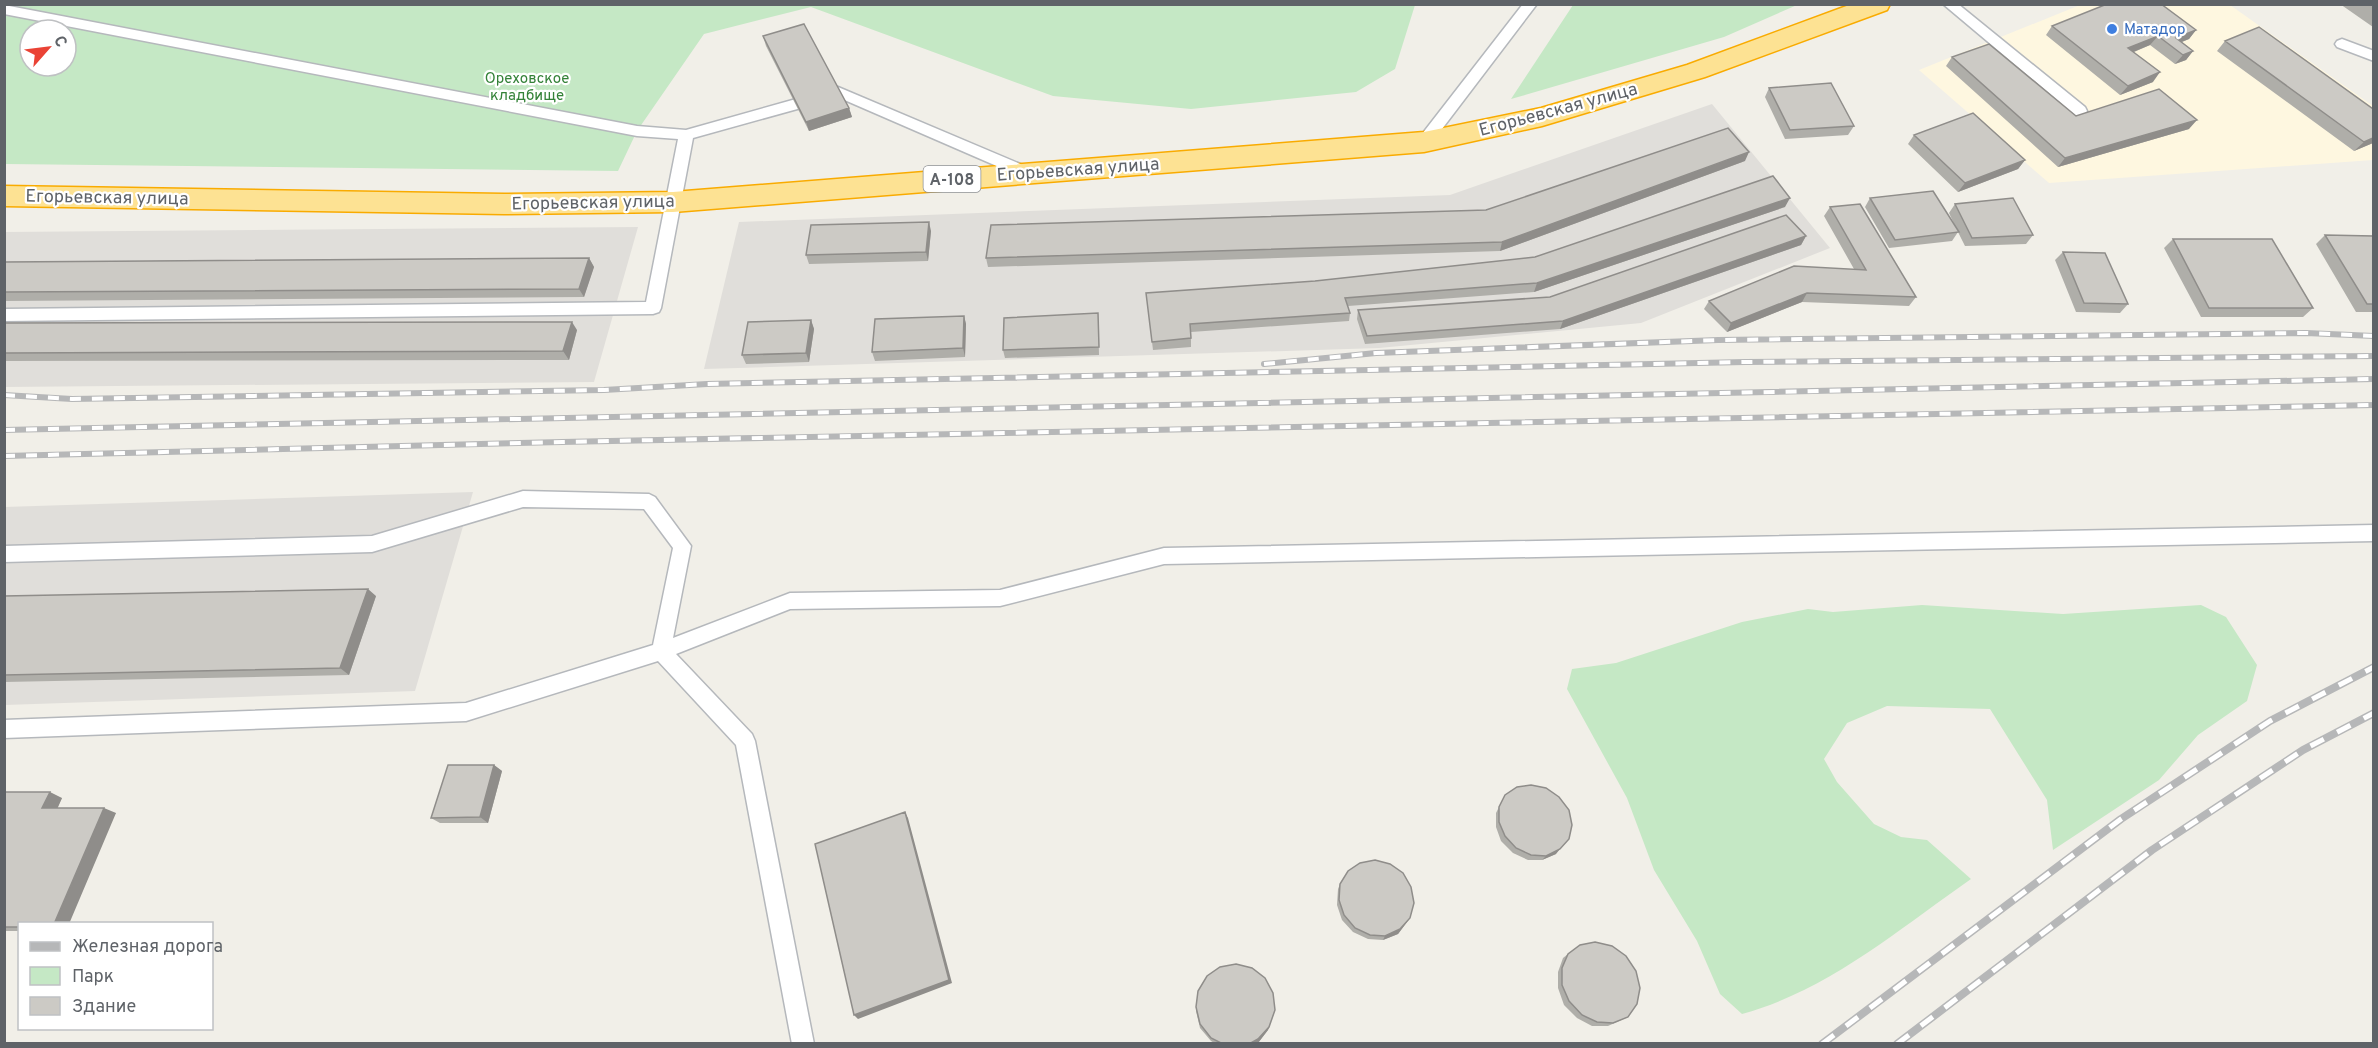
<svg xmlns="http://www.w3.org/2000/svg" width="2378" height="1048" viewBox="0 0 2378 1048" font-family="Overpass,sans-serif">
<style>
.commercial{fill:#fef7e0}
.industrial{fill:#e0deda}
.green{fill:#c5e8c5;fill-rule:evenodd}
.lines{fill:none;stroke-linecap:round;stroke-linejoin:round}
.lane-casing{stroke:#b5b8bc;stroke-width:3}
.highway-casing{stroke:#f9ab00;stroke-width:3}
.lane{fill:#fff;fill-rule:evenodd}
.highway{fill:#fde293;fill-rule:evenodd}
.rail-far1-casing{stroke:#b6b7b8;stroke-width:6}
.rail-casing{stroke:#b6b7b8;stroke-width:8}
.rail-far1{stroke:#fff;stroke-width:4;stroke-dasharray:11;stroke-linecap:butt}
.rail{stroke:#fff;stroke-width:5;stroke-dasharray:15;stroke-linecap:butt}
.wall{fill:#afaea9}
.shaded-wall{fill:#8f8d8a}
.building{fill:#cccac5;stroke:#8f8d8a;stroke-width:1.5}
.shop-dot{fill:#3f7fe0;stroke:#fff;stroke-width:2}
.labels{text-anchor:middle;stroke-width:4.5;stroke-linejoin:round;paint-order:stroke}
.far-shop-label{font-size:15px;fill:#366cbe;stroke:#fff;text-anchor:start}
.far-park-label{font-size:15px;fill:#348238;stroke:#fff}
.shield{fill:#fff;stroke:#8f9295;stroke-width:1.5}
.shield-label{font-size:16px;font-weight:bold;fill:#5f6368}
.street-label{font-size:18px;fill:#5f6368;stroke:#fff}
</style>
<rect width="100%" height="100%" fill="#f1efe8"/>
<path class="commercial" d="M2080,5H2230L2373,106V160L2049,183L1919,70Z"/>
<path class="industrial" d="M1712,104L1830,248L1641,323L1379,348L704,369L739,222L1450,195Z
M638,227L594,382L5,387L4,232Z
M473,492L415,691L5,705L4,507Z"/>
<path class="green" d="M5,5L1414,4L1415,5L1395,69L1356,92L1191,109L1053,96L811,7L704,34L637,131L618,171L5,164ZM30,30H66V66H30Z
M1573,5V4L1797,5L1724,37L1511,99Z
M1922,605L2063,614L2201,605L2226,617L2257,665L2247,701L2198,735L2159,780L2053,850L2047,800L1990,709L1887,706L1847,723L1824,759L1837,782L1874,824L1901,837L1927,840L1971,879C1899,929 1829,990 1742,1014L1720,994L1697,941L1654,870L1627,798L1567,689L1572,669L1616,663L1742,622L1808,609L1833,612Z"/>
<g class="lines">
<g class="lane-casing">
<path id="lane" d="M1523,4H1537L1429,146H1419L1417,142L1419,138Z
M1943,4H1958L2085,107L2087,111L2085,115H2075Z
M4,5L637,126L686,130L796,99L803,104L801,108L693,138L661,308L659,312L653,314L4,321V309L646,302L678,139L637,136L4,14Z
M2342,39L2374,51V61L2337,47L2335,44L2337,41Z
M838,87L1032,169L1035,173L1032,177H1022L833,95L831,92Z
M523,491L649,494L655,497L691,546L673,638L790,593L1000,590L1164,548L2374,525V541L1164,564L1000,606L790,609L676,654L752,734L755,741L814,1044H792L736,745L658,661L466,721L4,738V720L466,703L653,645L673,548L644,509L523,507L372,552L4,562V546L372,536Z"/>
</g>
<g class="highway-casing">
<path id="highway" d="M1852,4H1890L1887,10L1705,77L1542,126L1424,152L673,212L504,214L4,206V186L504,194L673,192L1424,132L1541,108L1687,65Z"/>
</g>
<use href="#lane" class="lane"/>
<use href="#highway" class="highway"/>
<g class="rail-far1-casing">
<path id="rail-far1" d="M1264,364L1376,353L1718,340L2306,333L2374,336
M4,395L72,399L604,390L707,384L1745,362L2374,356
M4,430L2374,379
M4,456L562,442L2374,405"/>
</g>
<g class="rail-casing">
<path id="rail" d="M1822,1044L2121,819L2270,721L2374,667
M1897,1044L2152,850L2303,750L2374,713"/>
</g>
<use href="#rail-far1" class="rail-far1"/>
<use href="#rail" class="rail"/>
</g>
<path class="wall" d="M2340,4H2373V27Z
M2052,26L2196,30L2189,39L2182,42L2193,51L2186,60L2175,64L2150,45L2134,52L2153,82L2120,95L2046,35Z
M763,36L849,108L852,117L809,131L766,46Z
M2225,41L2373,109V143L2354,151L2217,51Z
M1952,57L2076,116L2189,129L2058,167L1946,66Z
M1769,88L1854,126L1848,135L1785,139L1765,97Z
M1914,135L2025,160L2018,169L1958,192L1908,144Z
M1745,161L1500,251L988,267L986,258L1486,210Z
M1870,198L1957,230L1949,213L1955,204L2033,235L2026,244L1965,246L1958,232L1952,241L1889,248L1865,207Z
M1785,207L1534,292L1348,306L1350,313L1349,321L1191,332V347L1153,350L1146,293L1315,281L1535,257Z
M1830,207L1916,297L1909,306L1802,302L1727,332L1704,309L1709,301L1854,269L1824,216Z
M931,231L928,261L809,264L806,255Z
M2325,235L2373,236V312H2356L2316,244Z
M1806,236L1801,245L1560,329L1365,344L1357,319L1358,310L1550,297Z
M2173,239L2313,308L2303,317H2201L2164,248Z
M2063,252L2128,304L2120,313L2076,312L2055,260Z
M589,258L594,267L584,297L4,301V262Z
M1098,313L1099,355L1005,358L1003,350Z
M964,316L966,324L965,357L875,361L872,352Z
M811,320L814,329L809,362L746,364L742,355Z
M4,323L577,330L569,360L4,361Z
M4,596H376L349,675L4,682Z
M494,765L502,771L488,823H440L431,818Z
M4,792L62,798L57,808L116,813L20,924V931H4Z
M1505,795L1556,854L1542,860H1528L1513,853L1501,841L1496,827V813Z
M1340,884L1407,922L1398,934L1383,940L1368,939L1353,932L1342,920L1337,905L1338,889Z
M1568,954L1628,1017L1608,1026H1592L1577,1018L1564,1005L1558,988V972L1563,958Z
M1196,1007L1275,1010L1268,1030L1258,1043L1255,1044H1216L1211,1041L1200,1028L1196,1011Z"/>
<path class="shaded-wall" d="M2196,30L2189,39L2171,46L2176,38Z
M2158,36L2150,45L2121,57L2128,48Z
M2193,51L2186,60L2175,64L2183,55Z
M2160,72L2153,82L2120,95L2128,86Z
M849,108L852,117L809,131L806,122Z
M2197,120L2189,129L2058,167L2065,158Z
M2373,138V143L2354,151L2364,142Z
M1749,152L1745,161L1500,251L1502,242Z
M2025,160L2018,169L1958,192L1965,183Z
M1790,198L1785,207L1534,292L1537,283Z
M929,222L931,231L928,261L926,252Z
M1806,236L1801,245L1560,329L1563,321Z
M589,258L594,267L584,297L579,289Z
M1807,293L1802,302L1727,332L1731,323Z
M964,316L966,324L965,357L963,348Z
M811,320L814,329L809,362L806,353Z
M572,322L577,330L569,360L563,351Z
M368,589L376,596L349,675L340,668Z
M494,765L502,771L488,823L480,817Z
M50,792L62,798L55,814L42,808Z
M104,808L116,813L69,924H54Z
M905,812L908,818L952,983L858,1019L854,1015Z
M1560,849L1556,854L1542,860L1546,856Z
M1410,918L1398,934L1383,940L1385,936Z
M1269,1027L1268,1030L1258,1043L1249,1044Z"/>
<path class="building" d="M2107,4H2161L2196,30L2176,38L2193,51L2183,55L2158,36L2128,48L2160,72L2128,86L2052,26Z
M804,24L849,108L806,122L763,36Z
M2259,27L2373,109V138L2364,142L2225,41Z
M1989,44L2076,116L2159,89L2197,120L2065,158L1952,57Z
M1831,83L1854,126L1790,130L1769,88Z
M1973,113L2025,160L1965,183L1914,135Z
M1728,128L1749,152L1502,242L986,258L991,225L1486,210Z
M1773,176L1790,198L1537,283L1345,298L1350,313L1190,324L1191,338L1152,342L1146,293L1315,281L1535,257Z
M1933,191L1959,232L1895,240L1870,198Z
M2013,198L2033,235L1972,238L1955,204Z
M1860,204L1916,297L1807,293L1731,323L1709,301L1794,266L1866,270L1830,207Z
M1786,215L1806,236L1563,321L1367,336L1358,310L1550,297Z
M929,222L926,252L806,255L811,225Z
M2325,235L2373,236V304H2367Z
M2173,239H2272L2313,308H2209Z
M2063,252L2105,253L2128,304L2084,303Z
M589,258L579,289L4,292V262Z
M1098,313L1099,347L1003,350L1004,318Z
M964,316L963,348L872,352L875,319Z
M811,320L806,353L742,355L748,322Z
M572,322L563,351L4,353V323Z
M368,589L340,668L4,675V596Z
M448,765H494L480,817L431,818Z
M1531,785L1546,788L1559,797L1569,810L1572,825L1569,839L1560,849L1546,856L1531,855L1516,848L1505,836L1499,822V807L1505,795L1517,787Z
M4,792H50L42,808H104L54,924H20V927H4Z
M905,812L949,980L854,1015L815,844Z
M1375,860L1390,864L1403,873L1411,887L1414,903L1410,918L1400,929L1385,936L1370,935L1355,928L1344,915L1339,900L1340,884L1348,871L1360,863Z
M1595,942L1612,946L1626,956L1636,971L1640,988L1637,1004L1628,1017L1613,1023L1597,1022L1582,1015L1569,1001L1562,985V968L1568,954L1580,945Z
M1236,964L1252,968L1265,978L1273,993L1275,1010L1269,1027L1258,1039L1249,1044H1223L1211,1038L1200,1024L1196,1007L1198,991L1207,976L1220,967Z"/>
<circle class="shop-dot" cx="2112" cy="29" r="6"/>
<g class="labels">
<g class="far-shop-label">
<text x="2124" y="34">Матадор</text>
</g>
<g class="far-park-label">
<text x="527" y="83">Ореховское<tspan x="527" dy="17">кладбище</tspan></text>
</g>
<rect class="shield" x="923.5" y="166" width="57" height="26" rx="4.5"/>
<g class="shield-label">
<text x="952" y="185">А-108</text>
</g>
<g class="street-label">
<text transform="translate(1558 109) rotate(-15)" y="6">Егорьевская улица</text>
<text transform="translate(1078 169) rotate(-4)" y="6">Егорьевская улица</text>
<text transform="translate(107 197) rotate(1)" y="6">Егорьевская улица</text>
<text transform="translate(593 202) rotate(-1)" y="6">Егорьевская улица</text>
</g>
</g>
<rect width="2378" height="1048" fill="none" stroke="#5f6368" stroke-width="12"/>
<rect x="18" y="922" width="195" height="108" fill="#ffffff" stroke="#bfc1c3" stroke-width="1.5"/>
<rect x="30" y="942" width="30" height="9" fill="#b6b7b8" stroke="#bfc1c3" stroke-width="1.5"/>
<text x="72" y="952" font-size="18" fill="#5f6368">Железная дорога</text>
<rect x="30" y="967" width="30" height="18" fill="#c5e8c5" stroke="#bfc1c3" stroke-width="1.5"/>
<text x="72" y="982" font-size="18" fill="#5f6368">Парк</text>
<rect x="30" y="997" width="30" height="18" fill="#cccac5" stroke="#bfc1c3" stroke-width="1.5"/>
<text x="72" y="1012" font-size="18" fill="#5f6368">Здание</text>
<g transform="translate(48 48) rotate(62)"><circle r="28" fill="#ffffff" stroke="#bfc1c3" stroke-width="1.5"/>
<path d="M0-4.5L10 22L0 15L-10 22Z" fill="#ea4335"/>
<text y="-9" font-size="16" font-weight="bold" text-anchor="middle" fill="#5f6368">С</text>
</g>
</svg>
